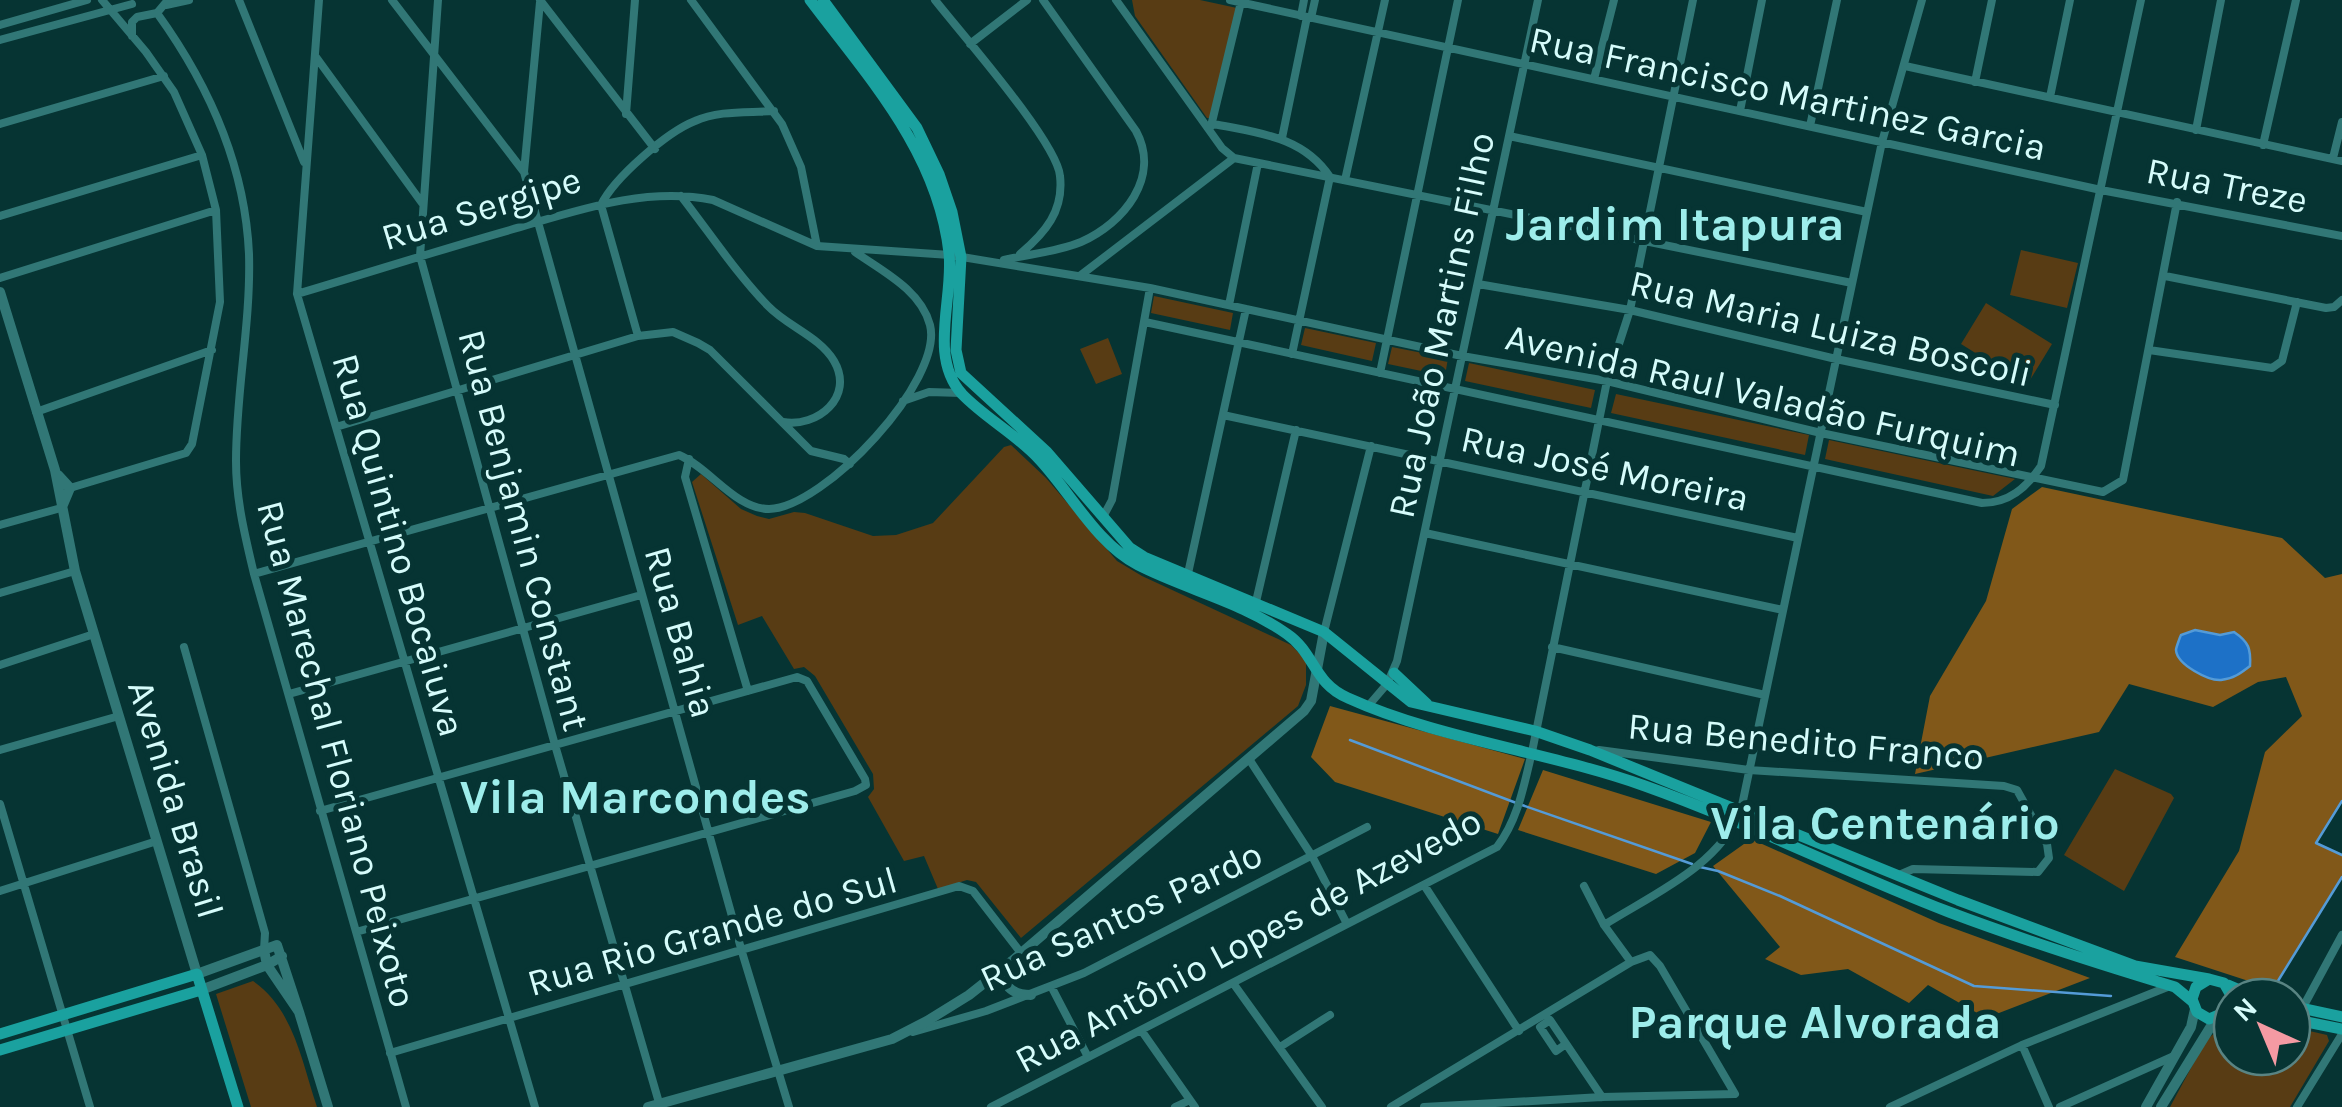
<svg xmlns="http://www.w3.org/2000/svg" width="2342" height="1107" viewBox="0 0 2342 1107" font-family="Karla,sans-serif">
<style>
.green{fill:#583c14}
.forest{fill:#815819}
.water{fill:#1d71c7;stroke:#549bd7;stroke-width:2.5}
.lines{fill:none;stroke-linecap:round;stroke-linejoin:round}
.stream{stroke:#549bd7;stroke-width:2.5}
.minor{stroke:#317776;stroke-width:8}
.tertiary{stroke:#317776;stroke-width:10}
.secondary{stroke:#1aa19f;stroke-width:11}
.labels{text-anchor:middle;stroke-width:10;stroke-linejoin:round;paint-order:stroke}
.street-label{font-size:38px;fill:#d6fcfb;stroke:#063433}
.district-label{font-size:48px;font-weight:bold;fill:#9dedeb;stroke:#063433}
</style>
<rect width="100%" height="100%" fill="#063433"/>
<path class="green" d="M1132,0H1200L1237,8L1211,118H1207L1135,16Z
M2021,250L2078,263L2067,308L2010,295Z
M1154,296L1233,313L1230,330L1151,313Z
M1986,303L2052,344L2027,385L1961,344Z
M1305,328L1376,343L1372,361L1301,345Z
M1108,338L1122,374L1096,384L1080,349Z
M1392,347L1448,358L1445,376L1388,364Z
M1469,363L1595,390L1591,408L1465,381Z
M1616,394L1809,435L1805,455L1611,413Z
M1829,440L2015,479L1993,496L1825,459Z
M1011,445L1046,478L1117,561L1142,576L1291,645L1306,660V685L1298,706L1021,938L976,882L967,880L938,889L924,856L904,861L868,797L874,789L873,774L815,676L804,667L794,669L762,616L738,625L692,482L701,474L741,509L757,516L769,519L794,512L805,513L873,536L896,535L933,523L1004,447Z
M2115,769L2171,794L2174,798L2124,891L2064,855Z
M253,981C294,1009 302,1063 317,1107H251L216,994Z
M2232,1019V1057H2292V1027L2327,1035L2329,1041L2290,1107H2170L2206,1040Z"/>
<path class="forest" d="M2042,487L2282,538L2325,578L2342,574V801L2317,843L2342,855V877L2273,989L2175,957L2239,851L2265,752L2302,716L2286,677L2258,682L2213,707L2129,684L2099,732L1915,774L1930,696L1986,601L2012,509Z
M1330,706L1525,759L1498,834L1335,782L1311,757Z
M1543,770L1711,822L1695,853L1656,874L1518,830Z
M1751,839L1939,923L2090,978L1986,1018L1928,985L1909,1003L1848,969L1801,975L1765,959L1780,947L1713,866Z"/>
<path class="water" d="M2195,630L2220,635L2234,632C2249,642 2251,649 2250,666C2241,673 2233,679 2221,680C2209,681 2177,665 2176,650C2176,648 2180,637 2181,635Z"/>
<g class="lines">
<path class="stream" d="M1350,740L1519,804L1692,864
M2342,801L2316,843L2342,855
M1700,867L1718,871L1780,896L1974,986L2111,996
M2273,989L2342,877"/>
<path class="minor" d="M239,0L304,162
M319,0L297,294L535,1107
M392,0L524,172L742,952L789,1107
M438,0L420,256L555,745L660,1106
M540,0L655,149
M691,0L782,124L801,167L817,246
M935,0C960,32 1057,142 1060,176C1064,211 1045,233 1020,254
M1116,0L1222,148L1234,158L1852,283
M1230,0L2101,190L2342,236
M166,5L189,0
M157,13C209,85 245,164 249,254C251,323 236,391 236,461C236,500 245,536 254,574L406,1107
M1301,16L1304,0
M1311,18L1315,0
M0,25L87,0
M132,36V22L137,17L157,13L168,0
M0,40L132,4
M970,44L1027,0
M316,57L422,203
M1905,66L2342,161
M1594,79L1614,0
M1975,82L1992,0
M2050,97L2070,0
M1740,111L1762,0
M626,114L635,0
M0,124L164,76
M1214,124C1258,133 1303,136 1330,177L1292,354
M1211,126L1241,2
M1810,126L1837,0
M2196,130L2221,0
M1509,136L1867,212
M1282,138L1307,17
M2263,145L2296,0
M2333,158L2342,122
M524,172L540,2
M1345,180L1385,0
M681,196C709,232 736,273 768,306C787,326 820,337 834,361C855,397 817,428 783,422
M601,205C614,178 667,132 695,121C719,110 748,113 774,111
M601,205L638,336
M0,216L202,155
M1004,260C1029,254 1057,252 1081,242C1124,223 1161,177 1136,131L1043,0
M1081,275L1234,158
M2165,276L2326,308L2334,307L2342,300
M0,278L216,210
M1478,284L1630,310L1836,359L2055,405
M297,294C368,273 439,250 510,230C576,211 644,186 713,200L817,246L950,255L1150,288L1462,356L1607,381L1821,433L2103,492L2123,480L2177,202
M1229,305L1258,163
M1145,322L1982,503C2009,503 2026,488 2041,466L2141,0
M2149,350L2272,368L2282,361L2297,302
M1380,373L1458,0
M903,401L929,392L961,393
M36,412L212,350
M1223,415L1798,538
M336,427L638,336L673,332L698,343L710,350L811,451L844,459L850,464
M689,459L685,477L748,691
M70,488L186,453L192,444L220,302L216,210L202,155L174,92L146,52L102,0
M1103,517L1112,500L1150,288
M0,525L61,508
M1425,533L1783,610
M254,574L679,455C710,468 735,509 769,509C824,508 944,380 930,325C921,290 882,271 855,252
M1187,578L1246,309
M0,593L75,571
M1255,606L1296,430
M1324,632L1371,446
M184,647L265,933L264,950
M1552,647L1765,695
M0,665L94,634
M289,694L641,595
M1369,705L1387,684L1397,661L1538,0
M0,750L119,716
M1599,750L1749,770L2004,786L2017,790L2047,844L2049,858L2038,872L1913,869L1899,875
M1249,759L1312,856L1347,924
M0,804L90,1107
M320,811L797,677L807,681L865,779L866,785L855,791L356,932
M1424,885L1519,1031
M1584,886L1604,925L1631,962
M0,891L157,841
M1604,925C1653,894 1719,866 1741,810L1882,142L1922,0
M1233,983L1322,1107
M1051,986L1088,1057
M2302,1009L2342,935
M1141,1030L1195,1107
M913,1032L986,1011L1084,973L1367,827
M1566,1044L1556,1051L1540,1027L1550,1020L1602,1097
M2022,1045L2049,1107
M1280,1047L1330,1015
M390,1053L959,886L973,891L1021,953
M991,1107L1497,847C1518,820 1524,785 1532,752L1607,381L1630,310L1693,0
M1175,1107L1190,1100
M1391,1107L1631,962L1650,955L1660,966L1735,1094L1602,1097L1424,1107
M1890,1107L2022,1045L2170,986
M2060,1107L2174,1056
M2297,1107L2342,1034"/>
<path class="tertiary" d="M0,292L55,470L75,571L197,974L277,945L299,1012
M58,475L70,488L62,507
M264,950L267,965L299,1012L328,1107
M1009,966C998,985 1013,995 1031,995
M201,990L267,965L282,956
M648,1107L892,1039L927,1021L969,995L1012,961L1304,711L1311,701L1324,632
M2146,1107L2191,1027L2195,1009
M2161,1107L2216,1018"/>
<path class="secondary" d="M810,0C868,77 938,152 949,253C954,298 928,356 962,394C985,418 1016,434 1039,459C1071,493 1096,543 1138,565C1187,590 1242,602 1287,634C1315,653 1313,683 1348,698C1438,739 1550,752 1645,786C1749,823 1847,873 1949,912C2023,940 2099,964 2175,987L2192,1001
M823,0L917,128L939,174L952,212L961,257L956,350L961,373L1047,452L1130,548L1144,557L1324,632L1411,702L1535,731L1590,750L1958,900L2135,966L2209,979
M1394,673L1427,704
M2228,985L2256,997
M2232,997L2224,983L2209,979L2196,987L2192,999L2197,1012L2209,1019L2228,1011L2232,1000
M2292,1006L2342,1017
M2292,1019L2342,1029
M0,1034L197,974L238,1107
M0,1050L201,990"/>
</g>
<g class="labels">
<g class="street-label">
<text transform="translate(1788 93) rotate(12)" y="13">Rua Francisco Martinez Garcia</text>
<text transform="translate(2227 185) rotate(11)" y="13">Rua Treze</text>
<text transform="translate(481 208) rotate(-17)" y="13">Rua Sergipe</text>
<text transform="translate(1441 325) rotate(-78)" y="13">Rua João Martins Filho</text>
<text transform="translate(1831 328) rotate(13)" y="13">Rua Maria Luiza Boscoli</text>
<text transform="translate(1763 395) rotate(13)" y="13">Avenida Raul Valadão Furquim</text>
<text transform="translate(1605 468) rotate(12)" y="13">Rua José Moreira</text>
<text transform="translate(524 530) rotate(75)" y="13">Rua Benjamin Constant</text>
<text transform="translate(399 545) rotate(74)" y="13">Rua Quintino Bocaiuva</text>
<text transform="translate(681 632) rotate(74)" y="13">Rua Bahia</text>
<text transform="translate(1806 741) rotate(5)" y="13">Rua Benedito Franco</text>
<text transform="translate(337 754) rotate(75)" y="13">Rua Marechal Floriano Peixoto</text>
<text transform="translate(176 799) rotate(73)" y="13">Avenida Brasil</text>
<text transform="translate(1121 916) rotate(-25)" y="13">Rua Santos Pardo</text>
<text transform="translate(712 931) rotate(-16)" y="13">Rua Rio Grande do Sul</text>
<text transform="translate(1248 940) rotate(-28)" y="13">Rua Antônio Lopes de Azevedo</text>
</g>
<g class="district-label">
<text x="1675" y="240">Jardim Itapura</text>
<text x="635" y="813">Vila Marcondes</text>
<text x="1885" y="839">Vila Centenário</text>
<text x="1815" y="1038">Parque Alvorada</text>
</g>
</g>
<g transform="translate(2262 1027) rotate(316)"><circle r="48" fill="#063433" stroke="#598483" stroke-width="2.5"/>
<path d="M0-8L18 38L0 25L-18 38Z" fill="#f49aa3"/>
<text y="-15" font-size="28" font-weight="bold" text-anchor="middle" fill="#d6fcfb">N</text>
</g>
</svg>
